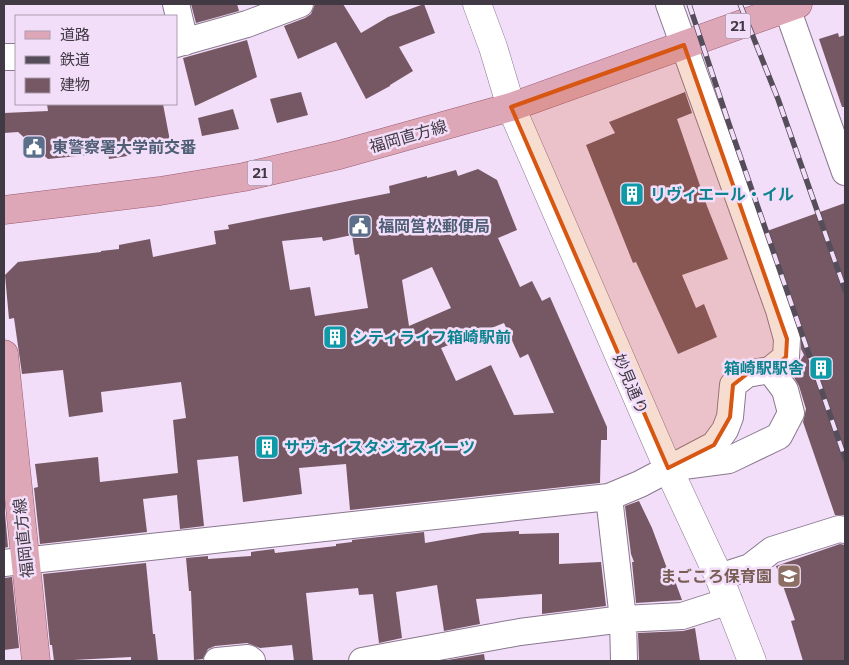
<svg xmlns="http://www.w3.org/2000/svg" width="849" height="665" viewBox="0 0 849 665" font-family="Bitter,'Noto Sans JP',serif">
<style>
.building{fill:#755863;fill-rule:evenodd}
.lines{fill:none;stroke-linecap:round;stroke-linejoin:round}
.minor-casing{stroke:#8a788f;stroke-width:28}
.tertiary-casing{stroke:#8a788f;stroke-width:29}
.secondary-casing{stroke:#8a788f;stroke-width:29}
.primary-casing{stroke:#995b70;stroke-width:29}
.minor{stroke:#fff;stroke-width:26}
.tertiary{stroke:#fff;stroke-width:28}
.secondary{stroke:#fff;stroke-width:28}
.primary{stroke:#dea7b7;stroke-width:28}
.rail-casing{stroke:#564d5a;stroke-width:5.5}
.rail{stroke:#f2def8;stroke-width:4;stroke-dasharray:11;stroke-linecap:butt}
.marked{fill:#d75612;fill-opacity:0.2;stroke:#d75612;stroke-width:4;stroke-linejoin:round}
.labels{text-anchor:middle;stroke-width:5;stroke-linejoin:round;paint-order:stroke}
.shield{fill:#f2def8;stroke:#766a7a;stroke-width:1}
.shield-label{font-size:15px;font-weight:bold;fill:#413944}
.street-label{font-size:16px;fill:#413944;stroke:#f2def8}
.service-label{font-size:16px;font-weight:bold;fill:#4e5e75;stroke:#f2def8;text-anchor:start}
.culture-label{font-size:16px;font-weight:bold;fill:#0d838f;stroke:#f2def8;text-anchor:start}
.education-label{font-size:16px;font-weight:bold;fill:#785e54;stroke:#f2def8;text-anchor:end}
</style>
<rect width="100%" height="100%" fill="#f2def8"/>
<path class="building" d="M191,4H237L239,11L196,23Z
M315,4H343L361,33L388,17L424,4L435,33L399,47L413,71L390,85V86L366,99L336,42L298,59L284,26L305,18L311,14Z
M838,33L839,37L845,35V107H842L819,39Z
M247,40L257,77L195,106L183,58Z
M301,92L308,115L277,123L270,99Z
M685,92L692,113L677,119L707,206L728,259L682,275L696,308L704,304L717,337L678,354L636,262L633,263L586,145L615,133L609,122Z
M47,104H163L170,141L132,149L133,155L109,159L108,153L48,159L18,132L4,133V113L48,111Z
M233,109L239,129L202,136L198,118Z
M478,169L497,180L517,230L498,238L520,287L532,281L542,301L550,297L607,427V440H601L600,483L350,510L346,464L299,468L302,494L243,502L238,456L197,460L204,526L180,529L177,495L143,499L147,532L40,544L34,488L38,487L35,464L98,457L100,482L178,473L173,420L186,418L181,382L101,392L103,412L69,417L63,370L22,374L14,318L9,319L5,275L18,262L101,252V251L119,249V245L150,239L153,257L216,244L214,231L229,229L228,225L390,193L389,186L427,176V178L456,170L458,176ZM352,235L355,255L359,254L368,308L315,316L310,287L290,290L282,241L322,237L323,241ZM432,267L451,308L409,326L402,280ZM504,323L520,358L528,354L554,413L514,415L491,365L456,381L441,348Z
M845,203V515H835L803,422L806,409L799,386L792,374L804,355L801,349V335L793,305L767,231Z
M639,501L652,528L672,582L675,581L682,600L636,603L632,562H634L631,554L625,506Z
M4,502L8,547L4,548Z
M519,531V534L559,533V564L601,562L606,606L542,614V594L476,599L480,624L444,631L437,585L396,592L402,638L379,643L373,594L359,595L358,588L306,593L313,661H294L292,645L260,648L247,643L215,646L208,649L203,659L194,660L191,591H189L186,558L208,556V559L251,556V552L274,549L275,553L336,546V544L352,542V540L424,532L425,543L482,533Z
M840,544L845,545V661H803L791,621L795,620L776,566Z
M146,563L153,634H155L158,661H131V657L54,661L52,645H50L43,574Z
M12,577L19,648L4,650V578Z
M695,628L700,661H639L638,633L683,631Z
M484,654L485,661H449L448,660Z"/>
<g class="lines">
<g class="minor-casing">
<path id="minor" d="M176,4L185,42
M669,4L779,310L787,339L786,357L770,370
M787,8L845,172
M176,44L247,24L300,4
M4,57H16
M609,497L623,619L624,661
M4,563L609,497L640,484L714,445L725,430L730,417L733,385L747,374L770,370L785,390L791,413L779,436L729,460L668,468
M719,577L750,567L772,550L839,529L845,530
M217,661L248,658L252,661
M362,661L520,632L623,619L682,616L729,601"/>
</g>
<g class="tertiary-casing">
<path id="tertiary" d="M477,4L493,47L511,107"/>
</g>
<g class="secondary-casing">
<path id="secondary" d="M511,107L668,468L719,577L752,661"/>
</g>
<g class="primary-casing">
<path id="primary" d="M4,210L160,191L244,177L339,155L511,107L798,4
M4,354L36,661"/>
</g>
<use href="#minor" class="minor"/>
<use href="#tertiary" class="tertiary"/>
<use href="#secondary" class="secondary"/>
<use href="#primary" class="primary"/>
<g class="rail-casing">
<path id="rail" d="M689,4L729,124L845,458
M740,4L778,99L845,290"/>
</g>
<use href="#rail" class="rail"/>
</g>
<path class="marked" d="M684,45L787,339L786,357L770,370L747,374L733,385L730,417L714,445L668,468L511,107Z"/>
<defs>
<g id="civic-square" transform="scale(1.25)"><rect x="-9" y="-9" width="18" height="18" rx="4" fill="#5c6f8a" stroke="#f2def8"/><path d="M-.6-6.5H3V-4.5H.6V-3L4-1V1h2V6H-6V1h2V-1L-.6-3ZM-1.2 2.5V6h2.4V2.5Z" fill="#fff"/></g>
<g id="building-square" transform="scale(1.25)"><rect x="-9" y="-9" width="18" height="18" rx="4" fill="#0f9aa8" stroke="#f2def8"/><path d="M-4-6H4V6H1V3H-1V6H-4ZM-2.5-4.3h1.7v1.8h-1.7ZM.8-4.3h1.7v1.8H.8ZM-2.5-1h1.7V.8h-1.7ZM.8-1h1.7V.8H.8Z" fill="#fff"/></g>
<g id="school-square" transform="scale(1.25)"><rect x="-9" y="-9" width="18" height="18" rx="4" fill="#8d6e63" stroke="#f2def8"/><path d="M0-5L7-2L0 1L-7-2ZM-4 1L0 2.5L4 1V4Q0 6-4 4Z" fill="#fff"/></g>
</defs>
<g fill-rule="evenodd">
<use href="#civic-square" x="34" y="147"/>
<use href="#building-square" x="632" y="194"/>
<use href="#civic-square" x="360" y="226"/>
<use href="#building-square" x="335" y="337"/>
<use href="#building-square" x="821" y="368"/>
<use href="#building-square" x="267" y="447"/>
<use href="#school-square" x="789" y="576"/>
</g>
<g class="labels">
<g class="shield">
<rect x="725.5" y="13.5" width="25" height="25" rx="4"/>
<rect x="247.5" y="160.5" width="25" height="25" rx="4"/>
</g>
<g class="shield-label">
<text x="738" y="31">21</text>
<text x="260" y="178">21</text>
</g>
<g class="street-label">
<text transform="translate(408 136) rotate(-16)" y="6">福岡直方線</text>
<text transform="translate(631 384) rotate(67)" y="6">妙見通り</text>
<text transform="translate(23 538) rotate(-96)" y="6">福岡直方線</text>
</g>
<g class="service-label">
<text x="52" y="153">東警察署大学前交番</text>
<text x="378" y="232">福岡筥松郵便局</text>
</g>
<g class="culture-label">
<text x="650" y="200">リヴィエール・イル</text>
<text x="352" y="343">シティライフ箱崎駅前</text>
<text x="804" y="374" text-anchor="end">箱崎駅駅舎</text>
<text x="284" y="453">サヴォイスタジオスイーツ</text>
</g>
<g class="education-label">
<text x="772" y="582">まごころ保育園</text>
</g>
</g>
<rect width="849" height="665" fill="none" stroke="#413944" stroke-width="10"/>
<rect x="15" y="15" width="162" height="90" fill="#f2def8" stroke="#ab9cb0"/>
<rect x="25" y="31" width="25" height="8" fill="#dea7b7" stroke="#ab9cb0"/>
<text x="60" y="40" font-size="15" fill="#413944">道路</text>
<rect x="25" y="56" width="25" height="8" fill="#564d5a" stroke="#ab9cb0"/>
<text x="60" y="65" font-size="15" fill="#413944">鉄道</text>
<rect x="25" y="78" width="25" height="15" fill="#755863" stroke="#ab9cb0"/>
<text x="60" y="90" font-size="15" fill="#413944">建物</text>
</svg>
